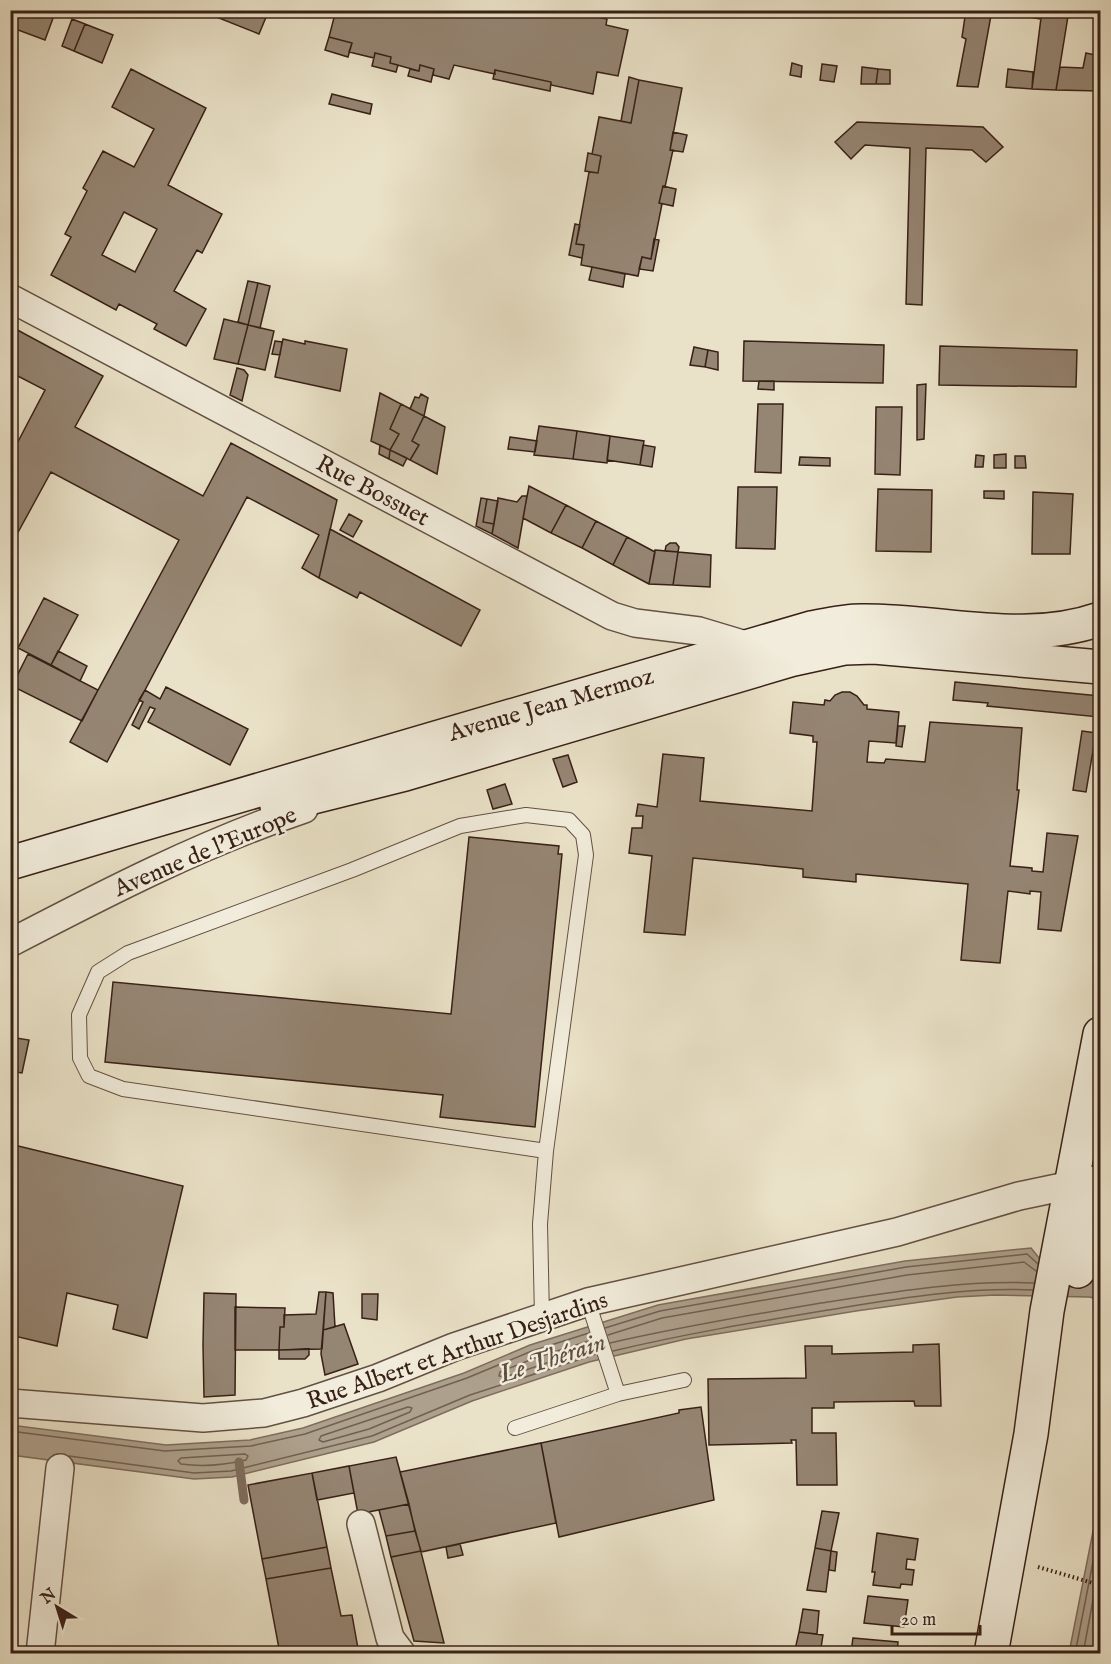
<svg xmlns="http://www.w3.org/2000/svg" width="1111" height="1664" viewBox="0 0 1111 1664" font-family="'IM FELL English',serif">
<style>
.water{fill:#ada08c;stroke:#7e6d5d;stroke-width:1.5}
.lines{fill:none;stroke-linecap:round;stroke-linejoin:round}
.shore{stroke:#726052;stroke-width:1.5}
.stream{stroke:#7e6d5d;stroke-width:9}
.building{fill:#958573;stroke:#382017;stroke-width:1.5;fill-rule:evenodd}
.lane-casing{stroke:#645043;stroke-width:16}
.street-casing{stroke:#645043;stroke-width:30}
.secondary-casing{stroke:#382017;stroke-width:36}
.path{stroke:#382017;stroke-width:4;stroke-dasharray:1.5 3;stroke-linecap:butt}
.lane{stroke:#f1ecdb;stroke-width:14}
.street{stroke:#f1ecdb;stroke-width:27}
.secondary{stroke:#f1ecdb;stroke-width:33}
.labels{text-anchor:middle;stroke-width:5;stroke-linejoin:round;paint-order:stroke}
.street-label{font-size:24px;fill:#382017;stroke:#f1ecdb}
.water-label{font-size:26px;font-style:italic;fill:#614d40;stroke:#f1ecdb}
</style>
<rect width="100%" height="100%" fill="#eae2c8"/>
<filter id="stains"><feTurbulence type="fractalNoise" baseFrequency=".00333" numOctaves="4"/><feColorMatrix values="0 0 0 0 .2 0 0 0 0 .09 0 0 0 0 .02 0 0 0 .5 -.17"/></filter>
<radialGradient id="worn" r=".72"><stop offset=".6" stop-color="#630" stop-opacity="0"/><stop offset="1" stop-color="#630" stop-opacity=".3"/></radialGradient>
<path class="water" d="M1031,1248L1039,1258L1100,1259V1301L1099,1299L1089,1297L995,1295L957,1297L856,1311L686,1339L589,1362L472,1401L374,1442L232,1477L194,1479L11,1455V1425L166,1445L250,1440L303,1428L464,1373L530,1345L658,1305L905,1261Z
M1100,1496V1653H1069Z"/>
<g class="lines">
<path class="shore" d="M605,1328L660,1311L906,1267L1027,1254L1038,1264
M608,1335L662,1318L907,1275L1024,1262L1036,1271
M592,1340L535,1358L500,1372L499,1376L505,1377L594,1347
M610,1343C680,1327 750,1315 821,1303C892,1292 962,1280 1034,1283
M613,1351C684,1334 756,1322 828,1310C896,1299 964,1287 1033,1290
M408,1407L412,1408L410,1412L369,1429L323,1442L319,1440L321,1436Z
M10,1431L165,1451L251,1446L305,1434L357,1416L467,1378L532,1351L589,1333
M245,1454L248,1456L246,1460C225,1465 202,1467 181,1464L178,1461L181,1458Z
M69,1456L194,1473L231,1471L372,1436L470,1395L596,1354
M1075,1654L1100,1526
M1083,1654L1100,1562"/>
<path class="stream" d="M239,1462L244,1500"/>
</g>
<path class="building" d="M10,10H56L45,40L10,27Z
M199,10H269L259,34Z
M336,10H527L549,15L550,10H564L607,19L606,25L628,30L618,76L597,72L593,94L551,85V82L495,70V74L454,65L449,79L433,75L434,69L420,65L419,71L390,63L391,57L375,53L374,58L349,52L352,43L329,37Z
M966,10H992L978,87L957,86L966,39L962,37Z
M1019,10H1042L1041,19L1018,15Z
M1042,10H1069L1056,90L1032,89Z
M72,19L85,24L74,51L62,46Z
M85,24L113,35L102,63L74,51Z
M1098,34L1100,35V56L1094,55Z
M329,37L352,43L348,57L325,50Z
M375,53L391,57L390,63L398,65L396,72L372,66Z
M1086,53L1100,56V91L1056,90L1060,67L1083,68Z
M792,63L802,66L801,77L790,75Z
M822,64L837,66L834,82L820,80Z
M420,65L434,69L431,82L408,76L410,69L419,71Z
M862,67L878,69L876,84H861Z
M131,69L206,108L168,185L222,214L202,253L197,250L174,291L206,309L186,346L154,329L157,324L119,304L116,310L51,275L71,237L65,234L87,191L83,188L103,151L134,167L154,129L112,107ZM124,212L157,229L135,272L102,255Z
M878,69L890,70V84H876Z
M1008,69L1033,72L1032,89L1006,87Z
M495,70L551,82L550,91L493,79Z
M629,77L639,80L631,123L621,121Z
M639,80L682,88L670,150H673L665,187L663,186L659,203L662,204L651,259L642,257L638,276L581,265L584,245L576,244L589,172L598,173L601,156L592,154L599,117L631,123Z
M332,94L372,104L370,114L329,104Z
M857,122L983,127L1003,147L986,162L972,150L926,148L922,305L906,304L910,148L865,145L851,159L835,142Z
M673,132L687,135L683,152L670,150Z
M588,153L601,156L598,173L585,171Z
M663,186L676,189L673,206L659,203Z
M575,224L580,225L576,244L584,245L582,258L569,255Z
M654,239L659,240L653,271L639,269L642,257L651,259Z
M592,267L625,274L623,287L589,280Z
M248,281L258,283L248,325L238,322Z
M258,283L270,286L260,328L248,325Z
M224,319L248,325L238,364L214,359Z
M248,325L274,331L265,370L238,364Z
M10,326L103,376L75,427L203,496L231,443L337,500L319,578L302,568L319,535L247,497L107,762L70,742L179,540L51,472L10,547V457L45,390L10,372Z
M283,339L305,344V341L347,349L340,391L275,377Z
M275,341L282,342L280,355L272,354Z
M744,341L884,345L883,383L743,381Z
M940,346L1077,350L1076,387L939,385Z
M694,347L708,350L705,367L690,365Z
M708,350L718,352V370L705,367Z
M237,368L244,370L248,375L242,401L230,395Z
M759,381H774V390L758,389Z
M926,384L924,439L917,440V385Z
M380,393L401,404L390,429L399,434L390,450L371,441Z
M421,394L428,398L424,416L410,409L415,397L419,398Z
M401,404L424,416L412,441L419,445L410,460L390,450L399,434L390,429Z
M758,404H783L781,473L755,472Z
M876,407H902L900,475L875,474Z
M424,416L445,427L437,474L410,460L419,445L412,441Z
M539,426L577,431L573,459L534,455Z
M577,431L610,436L607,463L573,459Z
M610,436L644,441L640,465L607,460Z
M510,437L537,441L535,452L508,449Z
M380,445L390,450L389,459L379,454Z
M643,445L655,447L652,467L640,465Z
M390,450L407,458L403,466L389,459Z
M1006,454V468H994V455Z
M976,455L984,456L983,467H975Z
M1015,456H1025L1026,468H1015Z
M800,457L830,458V466L799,465Z
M529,486L566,505L551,533L523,518Z
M738,487H777L775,549L736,548Z
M878,489L932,490L931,552L876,551Z
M984,491H1004V499L984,498Z
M1033,492L1073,494L1070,554H1032Z
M522,496H527L518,548L492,534L498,498L517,502Z
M481,498L487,499L483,522L494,524L492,534L476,526Z
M487,499L498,501L494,524L483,522Z
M566,505L596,521L582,548L551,533Z
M349,514L362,521L353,537L340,530Z
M596,521L627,537L613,565L582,548Z
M330,529L480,610L461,646L360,592L357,598L319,578Z
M627,537L655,552L649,584L613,565Z
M670,543H676L679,547L678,552L665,551L666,546Z
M655,550L678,552L673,585L649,584Z
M678,552L711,555L710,587L673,585Z
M44,598L78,615L51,665L18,648Z
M58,651L87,666L80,681L51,665Z
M28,654L98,690L82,721L12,686Z
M955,682L1100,696L1099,717L987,706L988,703L953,700Z
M166,687L248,729L230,765L148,722L155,709L150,707L139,729L132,725L143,702L139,700L145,690L160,699Z
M842,692H850L857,696L864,705H867V709L899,712L896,743L869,741L867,762L884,763L886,759L925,762L930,722L1022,728L1017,790H1019L1010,866L1032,868V871L1043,872L1047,833L1078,836L1061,931L1038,929L1041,892L1030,891V894L1008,891L1000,963L961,960L968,884L856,874V882L803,877V869L693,858L685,935L644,932L652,856L629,853L632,828H642L643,816H636L638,804L657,807L663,754L704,758L700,801L812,811L817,742H813V736L790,733L793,702L824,705L825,700L830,701L835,695Z
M898,726H905L902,747L896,746Z
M1082,731L1096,733L1086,792L1073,790Z
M568,755L577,782L563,787L553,759Z
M505,784L512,804L493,809L487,790Z
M469,837L559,846L558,854H562L535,1127L440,1117L443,1095L105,1062L113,982L451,1014Z
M10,1037L29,1040L22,1073L10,1071Z
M10,1144L183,1186L147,1338L113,1329L118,1305L67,1293L57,1346L10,1335Z
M319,1292H326L322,1349L279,1350L280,1327H284V1315L316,1314Z
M326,1292L333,1293L335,1327L323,1330Z
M204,1293L236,1294L235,1395L204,1397L203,1345Z
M362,1294H378L377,1320L362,1318Z
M235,1307L285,1308L284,1327H280L279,1350H235Z
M344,1324L358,1364L325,1375L321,1354L323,1330Z
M939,1344L941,1406H915L914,1401L834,1402V1408H812V1433H836L837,1485H797L796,1440H791L792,1443L709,1445L708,1379L806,1378L805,1346H832V1354L913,1352V1345Z
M309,1349V1355L305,1359H279V1350Z
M701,1407L714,1500L559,1537L541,1443L679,1413V1410Z
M541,1443L556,1523L421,1552L400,1472Z
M396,1457L409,1504L358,1514L349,1466Z
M349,1466L354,1493L317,1500L312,1473Z
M312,1473L327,1547L262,1559L248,1485Z
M409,1504L415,1531L386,1536L379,1510Z
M822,1511L839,1513L831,1551L815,1548Z
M415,1531L421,1551L391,1557L386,1536Z
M877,1533L918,1539L915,1560L907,1559L906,1569L914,1570L912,1585L901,1584L900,1588L873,1585L875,1572H872Z
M460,1544L463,1555L448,1558L446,1547Z
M327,1547L331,1568L266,1579L262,1559Z
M815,1548L831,1551L826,1592L807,1590Z
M421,1551V1552L444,1643L414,1641L391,1557Z
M831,1551L837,1552L835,1571L829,1570Z
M331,1568L341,1616L352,1615L359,1654H280L266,1579Z
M868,1596L908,1600L904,1627L864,1623Z
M803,1609L819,1611L817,1634L799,1632Z
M799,1632L823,1635L820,1654H794Z
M853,1638L898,1642L897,1654H855L852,1645Z"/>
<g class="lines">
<g class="lane-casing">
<path id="lane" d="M542,1317L540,1224L546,1151L586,855L583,835L569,820L526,815L460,826L352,870L128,953L98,972L79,1015L80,1058L89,1076L123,1089L546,1151
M618,1394L684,1380
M515,1428L618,1394L588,1302"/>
</g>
<g class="street-casing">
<path id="street" d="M10,298L612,616L635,623L699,631L749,646
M10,943C106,893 201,844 304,809
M10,1403L203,1418L264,1413L303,1403L378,1378L454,1347L588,1302L897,1232L1019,1196L1100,1179
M361,1524L390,1638L402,1654
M40,1654L60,1468"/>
</g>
<g class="secondary-casing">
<path id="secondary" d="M277,806L405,774L790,660L845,648L874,647L1100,667
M10,863L811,628C827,625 844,621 861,621C941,620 1023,646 1100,619
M1078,1271L1087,1229L1100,1196
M991,1654L1031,1434L1047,1311L1100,1034"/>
</g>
<path class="path" d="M1038,1567L1100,1585"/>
<use href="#lane" class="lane"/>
<use href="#street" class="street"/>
<use href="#secondary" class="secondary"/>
</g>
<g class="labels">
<g class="street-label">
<text transform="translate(373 490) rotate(28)" y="8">Rue Bossuet</text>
<text transform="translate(551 704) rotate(-16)" y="8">Avenue Jean Mermoz</text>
<text transform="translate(205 851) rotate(-23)" y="8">Avenue de l'Europe</text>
<text transform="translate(457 1350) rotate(-19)" y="8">Rue Albert et Arthur Desjardins</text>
</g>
<g class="water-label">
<text transform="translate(552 1357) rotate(-18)" y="9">Le Thérain</text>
</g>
</g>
<rect width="1111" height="1664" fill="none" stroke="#eae2c8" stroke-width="36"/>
<rect x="12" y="12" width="1087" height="1640" fill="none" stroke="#382017" stroke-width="3"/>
<rect x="18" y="18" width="1075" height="1628" fill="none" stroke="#382017" stroke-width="1.5"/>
<g transform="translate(57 1607) rotate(322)" stroke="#f1ecdb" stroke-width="4.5" paint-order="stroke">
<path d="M0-4.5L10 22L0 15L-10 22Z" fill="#382017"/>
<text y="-9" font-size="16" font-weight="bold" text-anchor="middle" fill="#382017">N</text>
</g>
<path d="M892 1625v9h88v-9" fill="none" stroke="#382017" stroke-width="3"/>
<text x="901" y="1625" font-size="18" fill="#382017" stroke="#f1ecdb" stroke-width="4.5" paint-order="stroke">20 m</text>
<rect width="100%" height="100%" filter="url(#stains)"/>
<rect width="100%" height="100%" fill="url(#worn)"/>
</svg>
